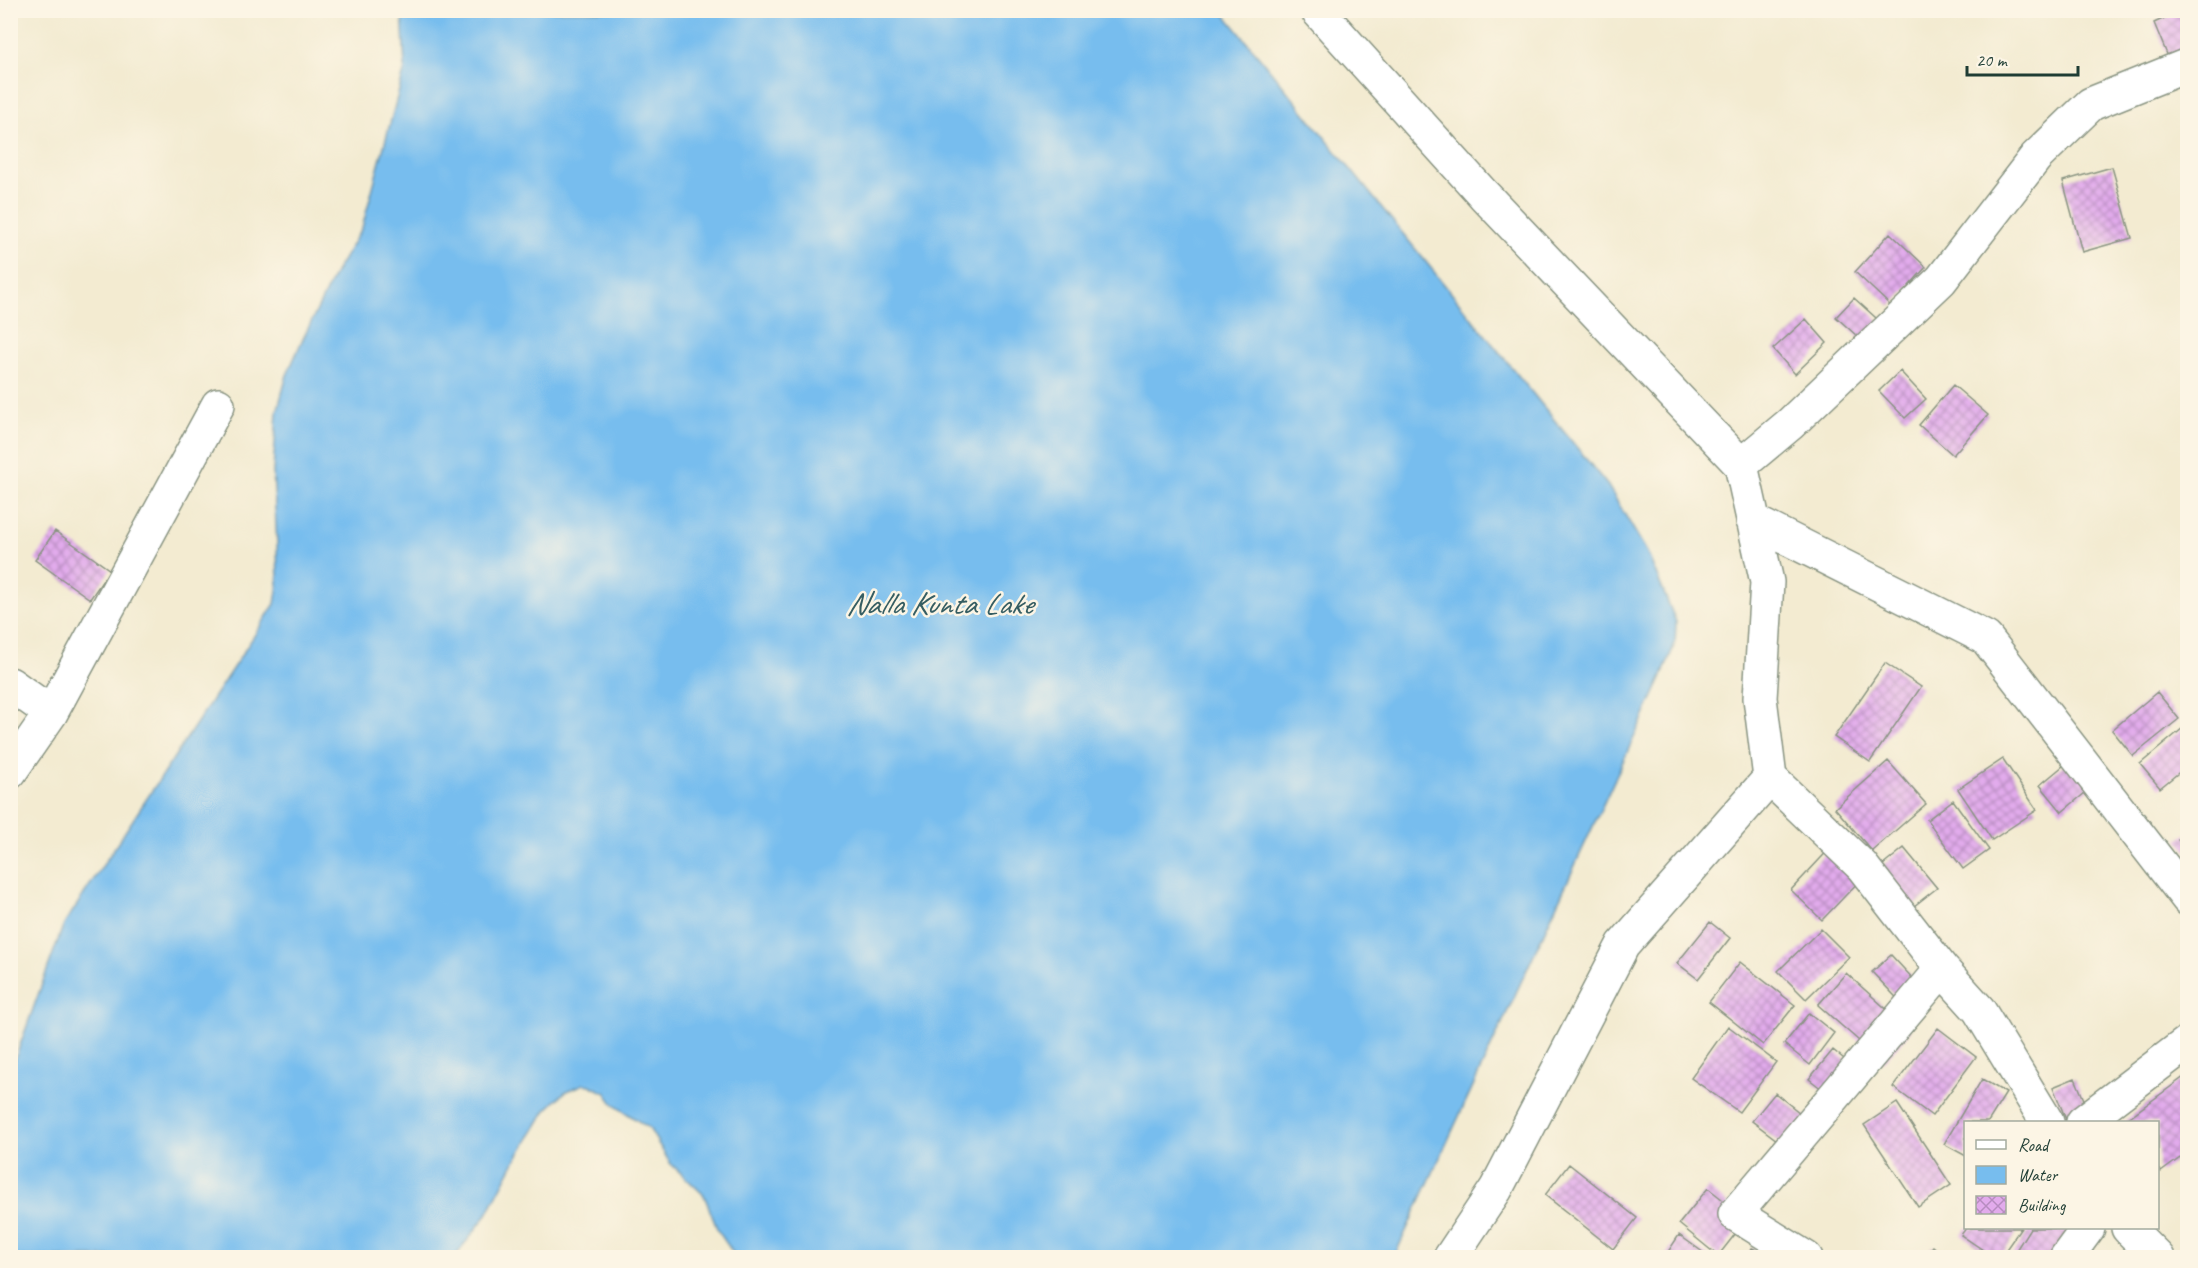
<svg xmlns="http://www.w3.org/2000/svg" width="2198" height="1268" viewBox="0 0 2198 1268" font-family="Caveat,sans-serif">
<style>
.water{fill:#77bdee;stroke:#4b7d91;stroke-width:1.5}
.building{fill:url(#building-cross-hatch)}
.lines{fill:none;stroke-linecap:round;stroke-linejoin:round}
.street-casing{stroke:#899482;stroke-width:36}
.street{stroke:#fff;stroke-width:33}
.labels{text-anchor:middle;stroke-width:5;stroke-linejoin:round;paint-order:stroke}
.water-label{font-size:32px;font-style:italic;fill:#355d62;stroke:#fcf5e5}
</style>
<defs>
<pattern id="building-cross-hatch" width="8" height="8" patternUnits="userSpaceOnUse" patternTransform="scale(1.5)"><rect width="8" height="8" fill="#e2abec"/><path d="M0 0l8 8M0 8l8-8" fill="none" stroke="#b78cc0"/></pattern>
</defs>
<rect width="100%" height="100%" fill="#fcf5e5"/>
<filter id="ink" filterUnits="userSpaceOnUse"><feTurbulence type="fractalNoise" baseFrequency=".0167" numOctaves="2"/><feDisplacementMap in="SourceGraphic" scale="12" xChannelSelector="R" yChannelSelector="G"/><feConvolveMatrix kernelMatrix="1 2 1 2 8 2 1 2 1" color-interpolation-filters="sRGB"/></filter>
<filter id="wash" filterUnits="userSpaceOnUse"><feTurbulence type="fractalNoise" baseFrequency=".008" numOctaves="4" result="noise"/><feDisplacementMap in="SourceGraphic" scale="24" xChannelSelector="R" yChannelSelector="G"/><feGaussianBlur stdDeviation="1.35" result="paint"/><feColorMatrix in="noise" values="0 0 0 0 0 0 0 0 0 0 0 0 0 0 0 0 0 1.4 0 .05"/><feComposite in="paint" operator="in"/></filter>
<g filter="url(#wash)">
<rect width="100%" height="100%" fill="#f3ebd1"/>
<path class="water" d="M402,11H1222L1608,486L1647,552L1676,622L1675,643L1661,679L1394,1257H736L718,1231L704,1195L670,1163L649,1128L614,1105L606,1093L590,1085L584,1084L565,1092L546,1110L515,1161L487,1214L455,1257H11V1070L63,926L275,604L278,584L277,544L273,472L277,412L287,375L300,345L335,273L362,228L405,68Z"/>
<g id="blocks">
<path class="building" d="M2182,10H2188V57L2171,64L2154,23Z
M2112,167L2132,238L2082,252L2063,181Z
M1890,233L1926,267L1891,306L1855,272Z
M1854,298L1897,337L1879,356L1836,317Z
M1806,319L1827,343L1795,374L1773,349Z
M1900,371L1926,399L1905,418L1879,391Z
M1953,385L1988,415L1953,455L1919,425Z
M55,531L110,570L90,599L35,560Z
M1885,663L1921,687L1870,762L1834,737Z
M2157,692L2179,719L2133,756L2112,730Z
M2183,728L2188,734V765L2160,788L2140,764Z
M2075,756L2097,783L2062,812L2040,785Z
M2003,759L2037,810L1992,840L1958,789Z
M1888,761L1926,804L1872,851L1835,808Z
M1953,800L1989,850L1963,869L1927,820Z
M2188,833V852L2178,840Z
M1834,844L1865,875L1822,920L1791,890Z
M1904,848L1937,888L1909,910L1877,870Z
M1710,922L1730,938L1698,979L1677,963Z
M1821,929L1849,957L1806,999L1778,971Z
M1891,955L1929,996L1911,1013L1872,972Z
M1740,962L1795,1005L1763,1045L1709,1002Z
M1846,973L1911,1031L1883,1062L1818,1005Z
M1809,1013L1834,1033L1810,1065L1784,1044Z
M1728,1026L1776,1062L1739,1112L1691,1078Z
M1938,1028L1976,1057L1932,1116L1893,1087Z
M1833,1050L1864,1075L1841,1104L1809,1079Z
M2188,1074V1152L2161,1172L2158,1167V1122H2123Z
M2075,1078L2090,1114L2067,1122L2053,1087Z
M1982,1079L2006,1093L1988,1122H1966V1156L1944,1144Z
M1775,1093L1815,1125L1794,1153L1752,1121Z
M1897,1103L1951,1185L1918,1207L1864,1125Z
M1569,1164L1637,1218L1613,1249L1545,1195Z
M1708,1188L1747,1219L1718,1256L1679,1224Z
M1966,1228H2021L2000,1258H1995L1961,1235Z
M2030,1228H2071L2052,1258H2011Z
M1679,1235L1711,1258H1664Z
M2084,1245L2101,1258H2075Z
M1933,1246L1947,1258H1923Z
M1752,1248L1771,1258H1747Z"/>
</g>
</g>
<g filter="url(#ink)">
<use href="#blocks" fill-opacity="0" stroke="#899482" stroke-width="1.5"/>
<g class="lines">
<g class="street-casing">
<path id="street" d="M1317,10L1484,195L1741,465L1790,424L1941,280L2036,157L2091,104L2188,65
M1741,465L1767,582L1760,698L1770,778L1862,866L1942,969L1979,1010L2047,1122
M1753,521L1986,638L2188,899
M10,684L51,713
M10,772L51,713L218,405
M2083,1122L2188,1042
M2128,1228L2158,1258
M1450,1258L1496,1189L1623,945L1770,778
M1806,1258L1735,1214L1942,969
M2066,1258L2088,1228"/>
</g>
<use href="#street" class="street"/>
</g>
</g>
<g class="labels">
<g class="water-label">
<text x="939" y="614">Nalla Kunta Lake</text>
</g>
</g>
<rect width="2198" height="1268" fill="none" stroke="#fcf5e5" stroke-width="36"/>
<rect x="1964" y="1121" width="195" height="108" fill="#fcf5e5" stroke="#a4ab9e" stroke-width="1.5"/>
<rect x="1976" y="1140" width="30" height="9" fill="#ffffff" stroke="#a4ab9e" stroke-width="1.5"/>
<text x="2018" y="1151" font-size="18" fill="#1f3d34">Road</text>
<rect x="1976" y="1166" width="30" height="18" fill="#77bdee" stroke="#a4ab9e" stroke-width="1.5"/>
<text x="2018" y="1181" font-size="18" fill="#1f3d34">Water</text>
<rect x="1976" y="1196" width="30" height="18" fill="url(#building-cross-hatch)" stroke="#a4ab9e" stroke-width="1.5"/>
<text x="2018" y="1211" font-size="18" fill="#1f3d34">Building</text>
<path d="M1967 66v9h111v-9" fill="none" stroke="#1f3d34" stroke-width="3"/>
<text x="1976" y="66" font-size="18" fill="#1f3d34" stroke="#fcf5e5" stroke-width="4.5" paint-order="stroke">20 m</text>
</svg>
